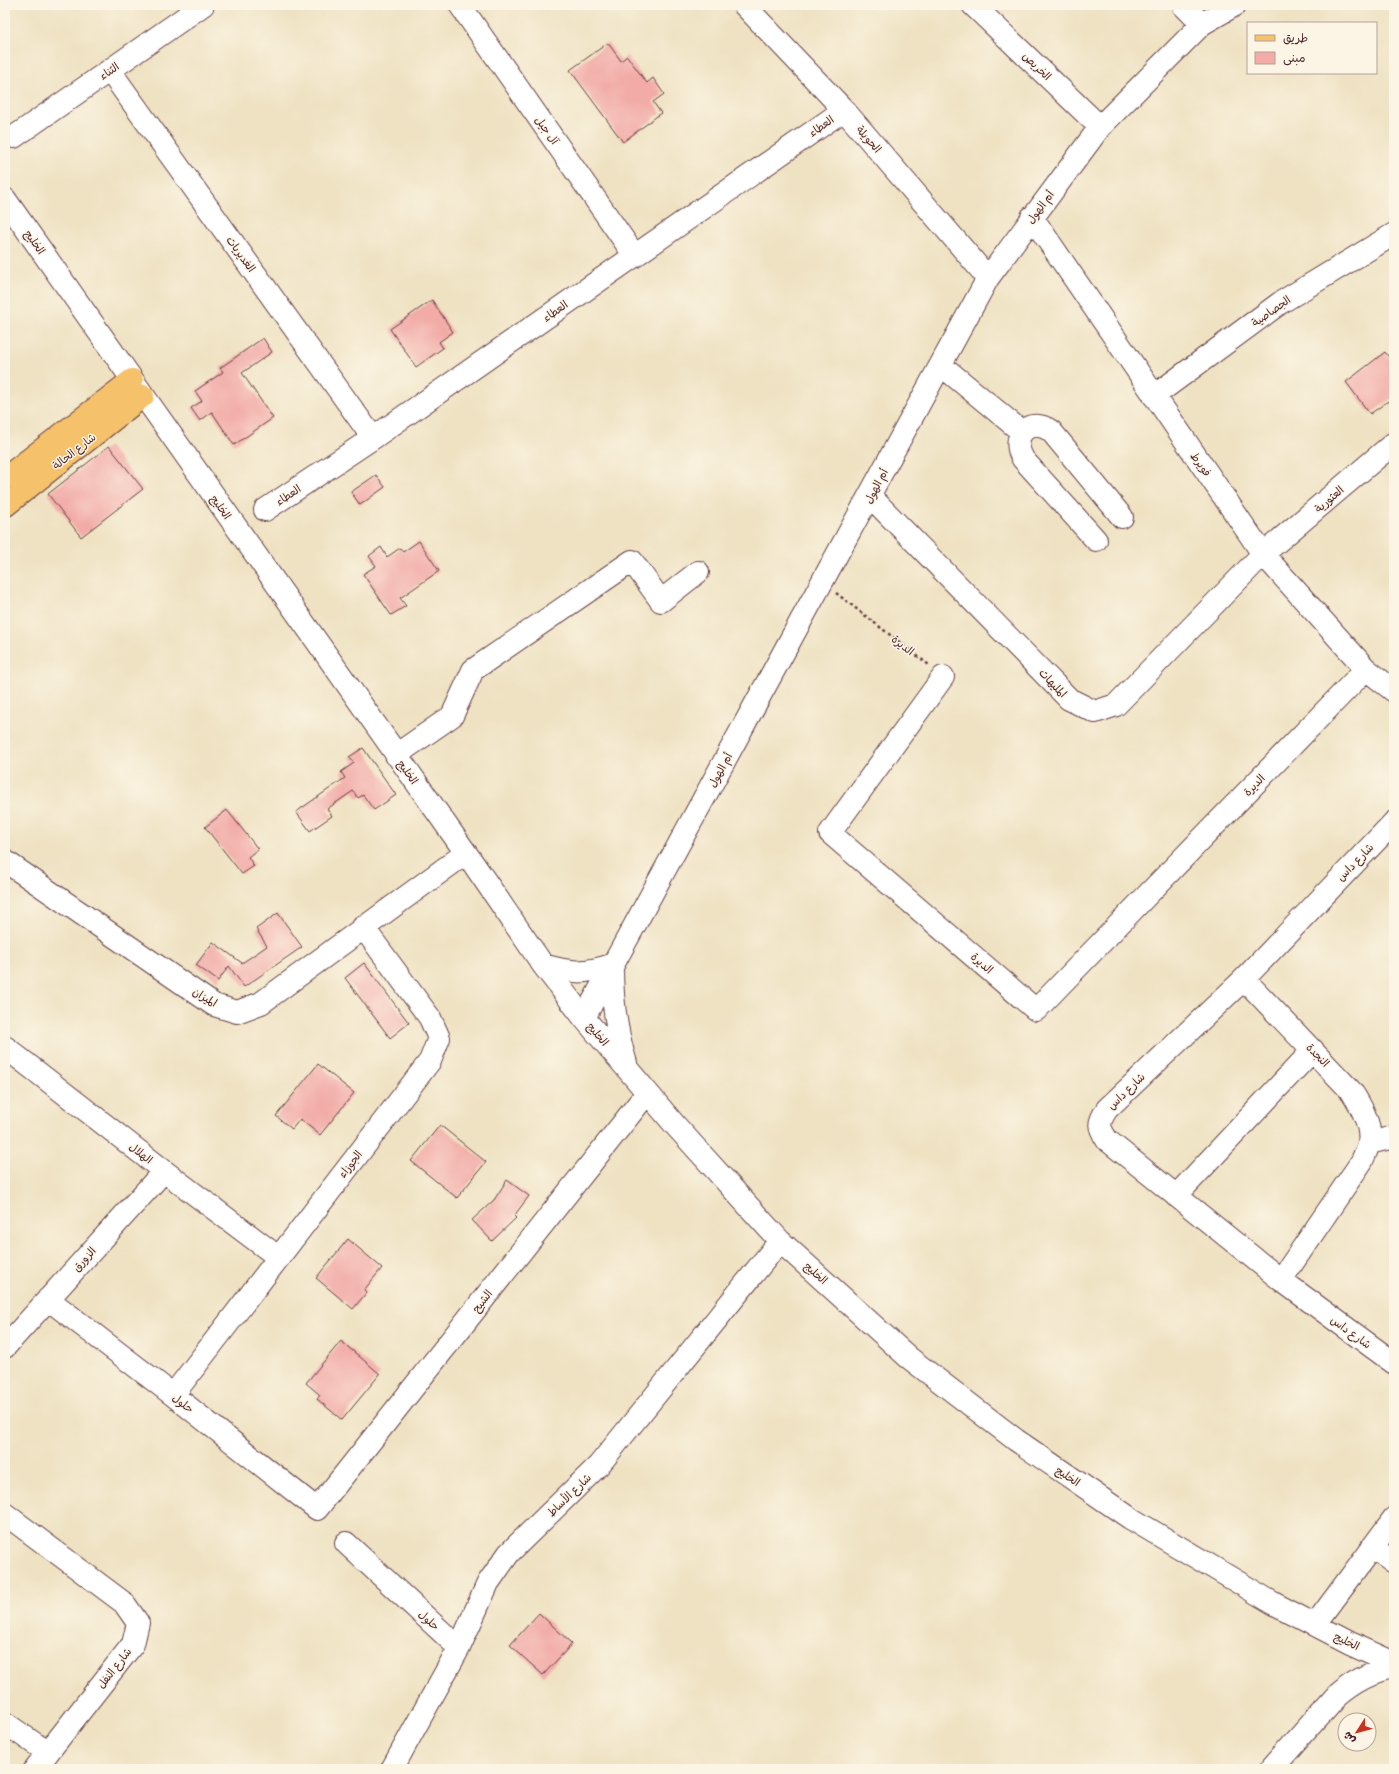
<svg xmlns="http://www.w3.org/2000/svg" width="1399" height="1774" viewBox="0 0 1399 1774" font-family="'Patrick Hand','Playpen Sans Arabic',sans-serif">
<style>
.building{fill:#f2aba7}
.lines{fill:none;stroke-linecap:round;stroke-linejoin:round}
.minor-casing{stroke:#633c42;stroke-width:24}
.major-casing{stroke:#633c42;stroke-width:24}
.path{stroke:#633c42;stroke-width:2.5;stroke-dasharray:3 3;stroke-linecap:butt}
.minor{stroke:#fff;stroke-width:22}
.major{stroke:#f5c16b;stroke-width:22}
.labels{text-anchor:middle;stroke-width:3;stroke-linejoin:round;paint-order:stroke}
.street-label{font-size:11px;fill:#4a1f2b;stroke:#fcf5e5}
</style>
<rect width="100%" height="100%" fill="#fcf5e5"/>
<filter id="ink" filterUnits="userSpaceOnUse"><feTurbulence type="fractalNoise" baseFrequency=".025" numOctaves="2"/><feDisplacementMap in="SourceGraphic" scale="8" xChannelSelector="R" yChannelSelector="G"/><feConvolveMatrix kernelMatrix="1 2 1 2 8 2 1 2 1" color-interpolation-filters="sRGB"/></filter>
<filter id="wash" filterUnits="userSpaceOnUse"><feTurbulence type="fractalNoise" baseFrequency=".012" numOctaves="4" result="noise"/><feDisplacementMap in="SourceGraphic" scale="16" xChannelSelector="R" yChannelSelector="G"/><feGaussianBlur stdDeviation="0.9" result="paint"/><feColorMatrix in="noise" values="0 0 0 0 0 0 0 0 0 0 0 0 0 0 0 0 0 1.4 0 .05"/><feComposite in="paint" operator="in"/></filter>
<g filter="url(#wash)">
<rect width="100%" height="100%" fill="#efe2c3"/>
<g id="blocks">
<path class="building" d="M608,43L621,61L627,56L647,83L653,78L664,94L653,102L661,113L623,142L570,70Z
M432,300L453,332L439,342L443,348L416,367L390,329Z
M263,338L272,352L242,373L273,418L234,445L212,412L200,421L191,408L202,401L195,391L223,372L220,368Z
M1385,352L1394,364V397L1370,414L1346,382Z
M109,446L143,489L81,537L48,494Z
M376,475L385,487L360,505L351,492Z
M419,541L439,571L400,598L406,606L391,615L363,574L376,566L369,556L381,547L387,557L400,548L403,552Z
M363,748L396,795L374,810L363,795L358,798L353,791L327,809L332,816L310,831L296,812L345,778L341,772L354,763L349,757Z
M227,810L258,849L248,857L254,866L242,874L205,827Z
M278,913L302,947L244,987L229,966L218,981L196,965L213,942L242,963L267,946L256,929Z
M364,963L409,1023L390,1038L345,978Z
M318,1064L354,1093L320,1135L300,1119L292,1129L276,1116Z
M440,1125L486,1162L457,1198L411,1161Z
M507,1180L529,1196L514,1216L516,1218L492,1241L472,1220L494,1200Z
M348,1239L382,1268L364,1290L367,1292L353,1309L316,1278Z
M341,1341L380,1374L342,1420L317,1399L320,1395L306,1383Z
M539,1613L572,1644L543,1675L510,1645Z"/>
</g>
</g>
<g filter="url(#ink)">
<use href="#blocks" fill-opacity="0" stroke="#633c42" stroke-width="1"/>
<g class="lines">
<g class="minor-casing">
<path id="minor" d="M460,5L635,256
M744,5L844,110L988,278
M973,5L1100,127
M1183,5L1202,24
M110,71L373,438
M14,137L203,5
M5,199L466,853L543,965L584,1018L675,1125L780,1241L908,1357L1016,1440L1130,1518L1273,1603L1350,1643L1394,1663
M1032,217L1263,554L1366,669L1394,691
M941,365L1022,432
M1154,396L1280,303L1394,234
M870,496L1069,699L1095,712L1116,705L1263,554L1394,443
M265,510L373,438L844,110
M1096,540L1023,459C1009,436 1029,416 1051,431L1122,517
M943,677L830,833L1036,1010L1366,669
M396,755L452,716L473,670L632,561L661,601L698,572
M1394,822L1244,979L1107,1109C1098,1123 1098,1126 1107,1140L1281,1280L1394,1363
M5,861L214,1005L237,1012L261,1003L466,853
M543,965C572,973 583,974 612,965
M612,967C612,1000 616,1031 626,1063
M1244,979L1352,1092C1361,1106 1372,1125 1369,1143C1368,1149 1364,1155 1362,1161L1281,1280
M584,1018L988,278L1100,127L1202,24L1235,5
M5,1047L164,1171L278,1257
M1369,1143L1394,1137
M1176,1196L1313,1050
M48,1299L173,1395L317,1509L647,1093
M5,1347L164,1171
M173,1395L430,1061L439,1038L430,1018L363,927
M5,1514L124,1603L138,1623L133,1644L35,1769
M346,1543L459,1648
M1372,1547L1394,1563
M1315,1625L1394,1518
M5,1723L47,1752
M392,1769L459,1648L488,1583L509,1553L599,1465L780,1241
M1271,1769L1335,1697C1352,1682 1371,1671 1394,1667"/>
</g>
<g class="major-casing">
<path id="major" d="M5,478L132,380
M5,506L143,396"/>
</g>
<path class="path" d="M836,593L929,665"/>
<use href="#minor" class="minor"/>
<use href="#major" class="major"/>
</g>
</g>
<g class="labels">
<g class="street-label">
<text transform="translate(1037 66) rotate(44)" y="4">الخريص</text>
<text transform="translate(109 71) rotate(-35)" y="4">الثناء</text>
<text transform="translate(821 126) rotate(-35)" y="4">العطاء</text>
<text transform="translate(547 130) rotate(55)" y="4">آل جيل</text>
<text transform="translate(869 139) rotate(49)" y="4">الحويلة</text>
<text transform="translate(1040 207) rotate(-53)" y="4">أم الهول</text>
<text transform="translate(35 242) rotate(55)" y="4">الخليج</text>
<text transform="translate(241 254) rotate(54)" y="4">الغديريات</text>
<text transform="translate(555 311) rotate(-35)" y="4">العطاء</text>
<text transform="translate(1271 311) rotate(-35)" y="4">الجصاصية</text>
<text transform="translate(74 451) rotate(-38)" y="4">شارع الحالة</text>
<text transform="translate(1201 464) rotate(55)" y="4">فويرط</text>
<text transform="translate(876 486) rotate(-62)" y="4">أم الهول</text>
<text transform="translate(288 495) rotate(-34)" y="4">العطاء</text>
<text transform="translate(1329 499) rotate(-41)" y="4">العثورية</text>
<text transform="translate(221 507) rotate(55)" y="4">الخليج</text>
<text transform="translate(903 645) rotate(38)" y="4">الديرة</text>
<text transform="translate(1053 683) rotate(46)" y="4">المليهات</text>
<text transform="translate(720 770) rotate(-61)" y="4">أم الهول</text>
<text transform="translate(408 772) rotate(55)" y="4">الخليج</text>
<text transform="translate(1254 785) rotate(-46)" y="4">الديرة</text>
<text transform="translate(1355 862) rotate(-46)" y="4">شارع داس</text>
<text transform="translate(982 963) rotate(41)" y="4">الديرة</text>
<text transform="translate(205 997) rotate(31)" y="4">الميزان</text>
<text transform="translate(598 1034) rotate(50)" y="4">الخليج</text>
<text transform="translate(1318 1055) rotate(46)" y="4">النجدة</text>
<text transform="translate(1126 1091) rotate(-44)" y="4">شارع داس</text>
<text transform="translate(141 1153) rotate(38)" y="4">الهلال</text>
<text transform="translate(350 1164) rotate(-52)" y="4">الجوزاء</text>
<text transform="translate(84 1259) rotate(-48)" y="4">الزورق</text>
<text transform="translate(816 1273) rotate(42)" y="4">الخليج</text>
<text transform="translate(482 1301) rotate(-52)" y="4">الشيح</text>
<text transform="translate(1351 1332) rotate(36)" y="4">شارع داس</text>
<text transform="translate(183 1403) rotate(38)" y="4">حلول</text>
<text transform="translate(1068 1476) rotate(34)" y="4">الخليج</text>
<text transform="translate(569 1495) rotate(-44)" y="4">شارع الأساط</text>
<text transform="translate(429 1620) rotate(43)" y="4">حلول</text>
<text transform="translate(1347 1641) rotate(26)" y="4">الخليج</text>
<text transform="translate(114 1668) rotate(-52)" y="4">شارع النفل</text>
</g>
</g>
<rect width="1399" height="1774" fill="none" stroke="#fcf5e5" stroke-width="20"/>
<rect x="1247" y="22" width="130" height="52" fill="#fcf5e5" stroke="#b59f9b"/>
<rect x="1255" y="35" width="20" height="6" fill="#f5c16b" stroke="#b59f9b"/>
<text x="1283" y="42" font-size="12" fill="#4a1f2b">طريق</text>
<rect x="1255" y="52" width="20" height="12" fill="#f2aba7" stroke="#b59f9b"/>
<text x="1283" y="62" font-size="12" fill="#4a1f2b">مبنى</text>
<g transform="translate(1357 1732) rotate(234)"><circle r="19" fill="#fcf5e5" stroke="#b59f9b"/>
<path d="M0-3L7 15L0 10L-7 15Z" fill="#c8321e"/>
<text y="-6" font-size="11" font-weight="bold" text-anchor="middle" fill="#4a1f2b">ش</text>
</g>
</svg>
